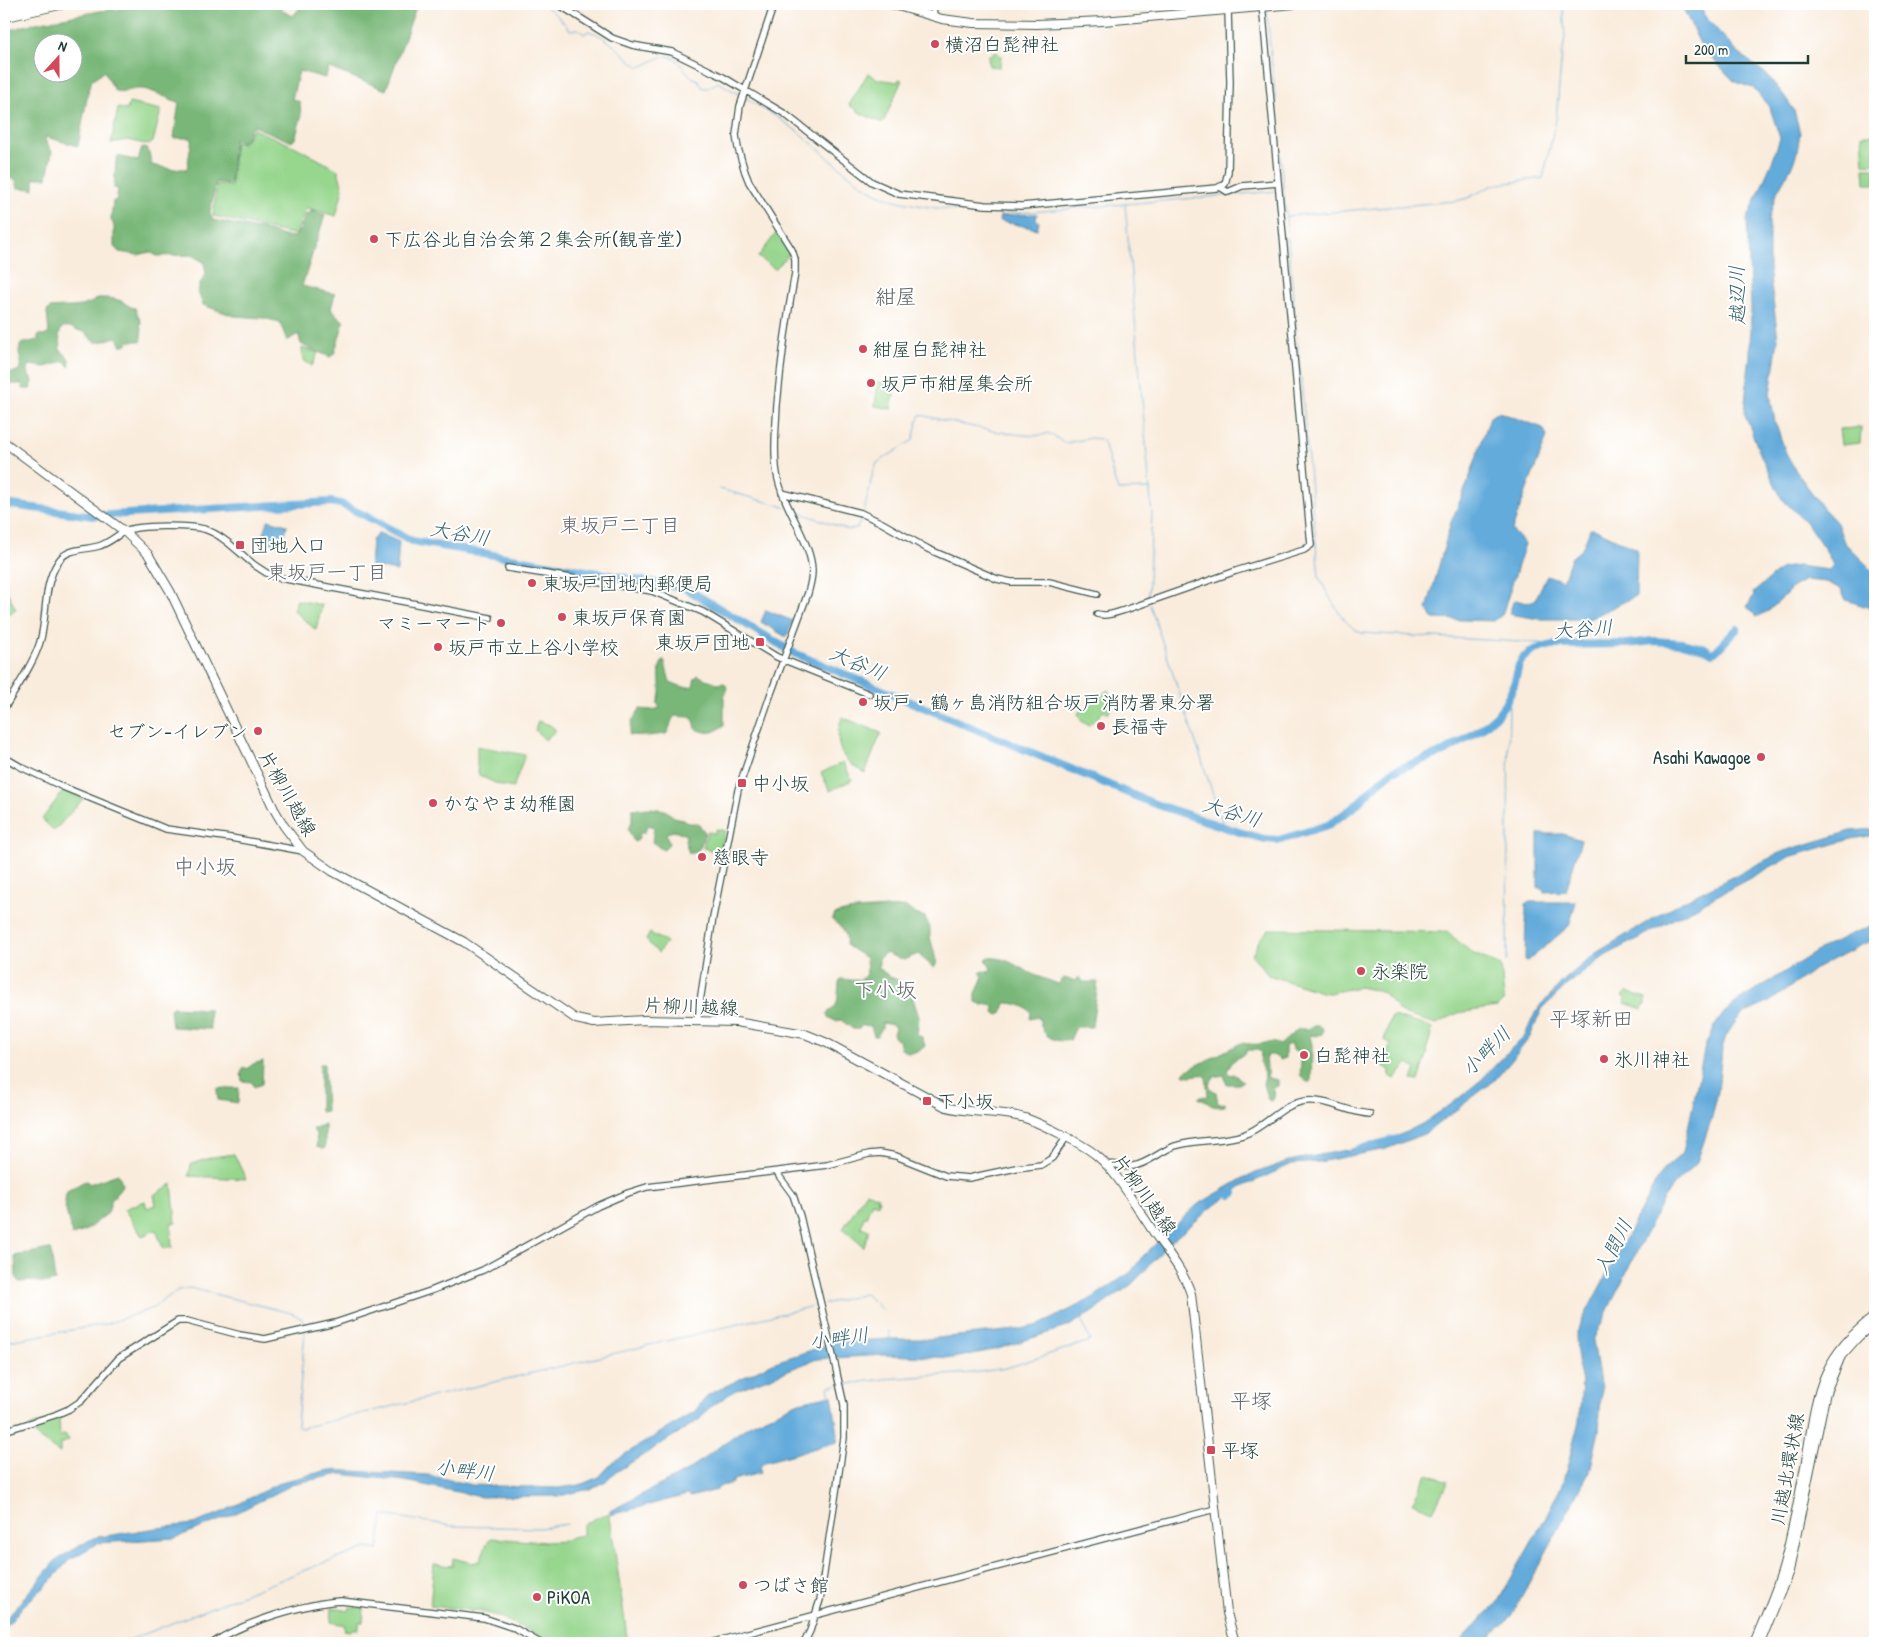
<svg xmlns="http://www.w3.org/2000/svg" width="1879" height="1647" viewBox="0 0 1879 1647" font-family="'Patrick Hand','Klee One',sans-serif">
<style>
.green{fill:#96d68d;stroke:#5a8a60}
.forest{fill:#78b778;stroke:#4c7a56;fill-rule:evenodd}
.water{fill:#64abdb;stroke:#427488}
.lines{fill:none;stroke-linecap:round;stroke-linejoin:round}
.stream{stroke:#64abdb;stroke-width:1}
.river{stroke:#64abdb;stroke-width:8}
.minor-casing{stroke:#40574d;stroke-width:8}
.major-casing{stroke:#40574d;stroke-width:10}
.highway-casing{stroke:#40574d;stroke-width:11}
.minor{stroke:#fff;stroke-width:5.5}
.major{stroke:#fff;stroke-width:8}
.highway{stroke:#fff;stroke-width:9}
.poi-dot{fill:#d1495b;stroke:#fff;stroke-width:2}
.labels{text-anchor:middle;stroke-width:4;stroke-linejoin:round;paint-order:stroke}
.poi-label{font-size:19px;fill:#1f3d34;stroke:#fff;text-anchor:start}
.street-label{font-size:19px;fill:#1f3d34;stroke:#fff}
.water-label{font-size:20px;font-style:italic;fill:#37646e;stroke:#fff}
.neighbourhood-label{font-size:20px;fill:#636769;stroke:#fff}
.quarter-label{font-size:21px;fill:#636769;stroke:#fff}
</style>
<rect width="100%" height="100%" fill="#fff"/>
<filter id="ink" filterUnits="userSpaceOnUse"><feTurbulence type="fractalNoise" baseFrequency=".02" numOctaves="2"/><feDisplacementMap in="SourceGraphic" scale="10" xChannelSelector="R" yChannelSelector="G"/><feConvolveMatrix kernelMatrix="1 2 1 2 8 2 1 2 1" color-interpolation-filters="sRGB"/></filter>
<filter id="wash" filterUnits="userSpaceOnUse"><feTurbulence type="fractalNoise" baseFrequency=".0096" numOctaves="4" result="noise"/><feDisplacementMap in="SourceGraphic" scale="20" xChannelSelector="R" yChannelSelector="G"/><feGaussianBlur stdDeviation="1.12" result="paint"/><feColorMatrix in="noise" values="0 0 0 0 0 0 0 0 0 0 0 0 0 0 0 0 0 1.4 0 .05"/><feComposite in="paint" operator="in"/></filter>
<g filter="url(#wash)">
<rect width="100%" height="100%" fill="#f9ecdc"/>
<path class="green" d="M996,51L1001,56L1000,67L989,66L988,56Z
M868,73L878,79L898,82L899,79L902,80L883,123L862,114L849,105Z
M129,103L161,110L153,142L149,145L128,140L111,143L118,108L127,110Z
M253,129L296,147L338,170L343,189L336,216L307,208L303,215L296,235L213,216L217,184L231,186L235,142L243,144Z
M1862,135H1875V163L1864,164Z
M1864,168H1875V184H1865Z
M777,232L790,251L789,255L775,269L758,257Z
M302,348L318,353L312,366L303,360Z
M878,382L893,384L892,393H894L891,409L875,406Z
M1856,427H1861L1860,443L1841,445L1839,429L1856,428Z
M4,585L16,610L4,616Z
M297,600L322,605L316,630L293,610Z
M1108,690L1114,705L1107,714L1104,711L1089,725L1082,722L1078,713Z
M842,717L881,733L865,773C840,761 833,743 842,717Z
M538,721L550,725L556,730L545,740L535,730Z
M477,746L525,755L513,788C500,786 490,781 479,775L477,766Z
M843,762L852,780L830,791L821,773Z
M64,790L83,799L54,831L42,819Z
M716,829L725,831L721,853L703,848L707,832L715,833Z
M1269,929L1447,932L1472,953L1501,966L1504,1000L1497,1007L1458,1013L1436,1024L1406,1015L1400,1012L1384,993L1374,990L1359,987L1329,993L1321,992L1268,975L1252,955L1260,939Z
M650,933L666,942L658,953L646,940Z
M1627,992L1646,998V1005L1644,1004L1642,1009L1625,1003L1626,999L1622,996Z
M1393,1016L1433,1028L1426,1051L1428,1052L1419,1081L1412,1080L1416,1068L1408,1063L1395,1079L1389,1075L1390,1070L1380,1064L1387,1055L1391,1043L1384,1040L1391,1017Z
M234,1154L246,1179L189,1176L191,1164L213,1157Z
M172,1184L176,1223H171L172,1248H163L156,1230L142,1236L124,1209L145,1201L147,1208L156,1205L154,1195Z
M866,1192L878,1197L877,1199L879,1200L878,1204L872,1202L866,1217H864L861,1227L869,1230L864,1247L843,1229Z
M59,1417L60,1437L65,1434L69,1440L61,1444L60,1443V1453L38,1438L29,1427Z
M1427,1474L1448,1481L1433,1511L1412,1503Z
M602,1515H609L610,1517L628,1643H555L498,1616L478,1611L430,1606L434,1564L452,1566L453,1558L472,1563L480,1561L487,1543L491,1538L545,1542L565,1541L571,1537L583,1535V1525Z
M350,1607L364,1608L363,1622H359V1629H353L350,1631L344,1630L345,1625L331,1622L332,1608L349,1611Z"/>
<path class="forest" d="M167,4H283L281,10L293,16L303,4H415L416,7L386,90L329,68L325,78L299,71L292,99L300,102L301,118L295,139L293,141H290L253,126L243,142L234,140L230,184L216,182L210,213L213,220L269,231L283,236L295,237L301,228L305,215L312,211L325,215L302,286L335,294L331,309C334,315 340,316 344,322L334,354L330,357C320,352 310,350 301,344L298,334L287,341L280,322L263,318L234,316L203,305L198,292L200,284L206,274L204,262L191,255L157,256L150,252L138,255L119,252L114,247V226L111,219L113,201H116L118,189L114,188L116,161L118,156L138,161L142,147L148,149L152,165L171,169H187L192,138H174L179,102C167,99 155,91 143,89C132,88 126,93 115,91L104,71L92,80L89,88L78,146L46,137L45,140L52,152L47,178H34V189L18,188L16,180L4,176V32L31,24L100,11ZM72,42V72H42V42Z
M98,298C106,298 116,298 123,302C128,305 129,307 135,308L141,322L140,326L142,329L141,334L142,341H130L125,345H120L117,337C109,338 103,343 94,342L85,332L76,330L70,327H62L59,335L61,346L59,348L70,360L69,367L65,361L45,367L30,365L28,369L29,377L32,378L33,382L30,389H23L22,384H10L9,395L5,394V376L7,374C34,369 13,359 21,344L38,340V336L40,334L44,336L49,333L47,311L50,308C67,306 83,310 98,298Z
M664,660L670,682C679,685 683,689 693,686L695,678L698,675L705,679L713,681L716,684L724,683L727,687L724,698V725C713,734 709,734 696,729C694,713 688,718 675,716C670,720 671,728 666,734L647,736L629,735L632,721L640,709L652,710L660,708L657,703C665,690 654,668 664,660Z
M651,808L665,810L674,817L683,819L687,823H697L705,832C702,841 701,855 689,853L685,841L686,835L674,831L666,833L669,844L663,850L652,842L654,827L648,825L644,833H640L638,840L634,842L628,829L632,822V809Z
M906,907L915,914L925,917L930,928V937L937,963L934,968L918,954L904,960L885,953L879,958V968L890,977L906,983L910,989L919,1017L917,1035L922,1037L925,1046L918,1052L908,1053L901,1049L899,1040L895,1039L893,1033L895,1028L893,1025L882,1023V1028L877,1036H874L871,1026L862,1025L859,1029H853L841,1020L835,1021L828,1017L827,1013C829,1011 832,1010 834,1008C840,1002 837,988 840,979C852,979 858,984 867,974L866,958L846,945C848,932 841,927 832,920L835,914L854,910Z
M987,958C1004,956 1015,965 1028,972C1037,977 1049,980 1058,984L1064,978L1075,981L1079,977L1084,982H1098L1092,1027H1076L1070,1040C1059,1043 1046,1039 1042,1028C1040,1023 1041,1021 1038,1017L1030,1019L1031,1012C1024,1005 1015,1003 1005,1003L1002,1013L999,1015L994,1013V1007L990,1004L983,1005L976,1002V994L983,976L980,973L983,971L989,972L991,968L986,961Z
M173,1007L209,1009L210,1029L172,1027L170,1009Z
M1314,1026H1319L1323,1029L1322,1034L1316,1036L1312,1035L1310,1036L1312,1045L1311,1082H1307L1300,1076L1301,1062L1298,1052L1294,1051L1290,1044L1285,1046V1058L1281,1060L1273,1055H1267L1265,1060L1268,1078L1278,1080V1086L1275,1087L1273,1090L1274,1097L1272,1101L1268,1100L1263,1084L1265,1076L1260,1063L1261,1053L1258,1050H1247C1240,1060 1231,1057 1227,1072L1230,1075L1234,1074L1243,1081L1239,1084H1227L1224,1075L1214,1077L1209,1084L1211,1089L1216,1092L1218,1104L1225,1103V1106C1214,1108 1211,1106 1203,1099H1199V1097L1208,1096L1206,1076C1198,1072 1192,1079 1183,1074L1184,1072L1241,1043C1244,1043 1247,1044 1250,1044C1261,1046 1269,1039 1280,1045L1298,1029H1308Z
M263,1061L262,1084L254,1087L252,1082L242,1081L241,1073L244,1067L247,1069L253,1064Z
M320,1064H324L326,1111L320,1112Z
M225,1088H239L238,1103L218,1100L217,1089Z
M325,1124V1148L323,1149L317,1147L316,1134L312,1129Z
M118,1174L123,1184L111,1201L108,1213L85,1231L72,1235L64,1202L67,1191L83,1182L87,1181L89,1184Z
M49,1249L51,1250L55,1281L48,1283L32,1281L19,1282L16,1276L15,1256Z"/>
<path class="water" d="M1681,4H1700L1704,15L1737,52L1765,73L1783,94L1794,110L1800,133L1797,152L1793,164L1776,194L1769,219V268L1778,339L1770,394L1775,422L1786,453L1796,471L1823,508L1837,523L1844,542L1875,573V612L1870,608L1846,600L1841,589L1826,582L1805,580L1793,587L1770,610L1757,617L1747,607L1754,595L1753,593L1782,568L1798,566L1829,570L1833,565L1826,551L1808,525L1782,499L1761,456L1744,412L1750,354L1751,308L1747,220L1772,162L1780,138L1770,108L1753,88L1735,82L1702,48Z
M1037,214L1036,220L1039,222L1037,229L999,221L1000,216Z
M1499,412L1543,428L1547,436C1536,468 1523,498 1512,530L1525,544L1502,615L1494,621L1433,619L1427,609L1451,522L1468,482L1490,417Z
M268,520L287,525L281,546L262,540Z
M1590,529H1594L1637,549L1636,596L1589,619H1539L1509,614L1513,602L1516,600L1526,603L1535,600L1547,575L1563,581L1571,558L1582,549Z
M379,533L399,542L397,571L370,566L372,540Z
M766,610L793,621L786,637L761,622Z
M1875,829V835L1851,839L1789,857L1605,956L1567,985L1542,1009L1530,1037L1512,1060L1495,1080L1426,1133L1386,1149L1319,1162L1292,1164L1240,1188L1215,1205L1167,1245L1150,1265L1132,1284L1091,1313L1069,1326L998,1349L954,1358L884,1355L817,1359L734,1391L708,1409L699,1420L613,1474L606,1481L590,1489L559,1496L481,1497L405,1481L341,1474L296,1483L228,1517L175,1538L98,1543L69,1560L47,1585L22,1607L4,1630V1621L56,1560L93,1538L157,1528L194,1524L225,1511L281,1482L329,1470L428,1475L472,1485L558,1488L580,1485L599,1477L614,1461L694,1412L708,1395L772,1363L836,1342L889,1339H927L1016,1330L1039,1325L1089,1300L1131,1272L1142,1257L1197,1205L1245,1177L1288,1161L1384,1143L1422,1124L1453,1103L1481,1080L1511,1049L1525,1035L1536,1011L1564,980L1596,953L1674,906L1784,851L1851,831Z
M1538,834H1563L1581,840L1566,891L1544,892L1543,888H1538Z
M1529,902H1576L1569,926L1528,961L1525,960L1526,904Z
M1875,924V940L1861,945L1815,969L1768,1003L1743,1014L1736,1021L1726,1036L1722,1049L1718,1092L1712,1117L1697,1162L1673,1186L1662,1201L1593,1340L1601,1389L1599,1431L1590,1471L1511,1617L1484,1643H1459L1497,1603L1543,1522L1563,1482L1579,1421L1582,1383L1577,1360L1576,1332L1653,1187L1663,1170L1683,1153L1705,1046L1716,1024L1724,1013L1734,1004L1816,952L1844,937Z
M832,1395L838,1434L837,1442L765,1462L760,1467V1473L733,1480V1483L717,1487V1490L690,1497L687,1495L610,1515V1511L687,1471L731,1438L753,1423L799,1402Z"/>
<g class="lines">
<path class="stream" d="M540,4C551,8 562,20 570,30L578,29L584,34L588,31C609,36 622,55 639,67C649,65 657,56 668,56C682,57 685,77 698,80L703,88H708L718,82L740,95
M1267,11L1319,577C1329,596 1341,623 1361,633L1539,643L1552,645
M1563,50L1565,38L1563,4
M746,98C763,109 781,119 797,131C820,149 857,186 883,196C919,210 980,212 1019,213L1278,191
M1125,204L1152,514L1148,599
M1287,216L1456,201L1468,198L1493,185L1543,178L1556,120L1562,52
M720,489L785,507
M791,509L848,530L857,528L863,516
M864,512L873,472L877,463L913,440L919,416L921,415C942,420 1033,443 1048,433L1065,443L1091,438L1101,439C1110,455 1111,473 1118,490L1149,489
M1150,605L1224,827
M1507,961L1509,696
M824,1304L865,1294L883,1310
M305,1331L297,1425L301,1428L818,1305
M889,1331L890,1338
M8,1341L106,1324L153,1308L178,1290L190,1288L291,1313L302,1318L305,1327
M841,1385L884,1379L973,1373L1006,1368L1090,1341L1081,1319
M830,1396L828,1387L837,1385
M122,1643L323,1563L367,1548L378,1550L383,1515L453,1526L540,1528L567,1524"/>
<path class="river" d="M4,504L93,516L331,502L341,504L368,517L412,541L685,588L794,653L1152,803L1239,832L1265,839L1279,840L1328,825L1354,807L1378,783L1393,771L1446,751L1480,730L1497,715L1505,704L1514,685L1519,665L1523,658L1534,650L1552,645L1626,644L1654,641L1682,643L1706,649L1712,653L1715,652L1737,629
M1359,1149L1397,1139
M1231,1195L1234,1193"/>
</g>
</g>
<g filter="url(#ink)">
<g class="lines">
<g class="minor-casing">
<path id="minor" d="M558,4L612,38L632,45L672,52L723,77L785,114L872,182L899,194L985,205L1022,206L1217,188L1225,184L1228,172L1230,82L1228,10
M933,4L934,17
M1220,187L1228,192L1242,186L1278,183
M782,493L861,513L882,523L928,549L997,579L1011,582H1049L1097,594
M508,568L652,591L703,612L777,657L869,694
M1097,614C1107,617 1118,612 1128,609L1236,571L1304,550L1311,545L1262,4
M4,709C15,690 34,663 40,642C48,615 42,587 58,562C66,548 85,550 99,546C109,543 116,536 125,531C137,525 190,525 204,529C232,538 247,566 275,577L490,618
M4,757L21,767L63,787L166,829L231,838L303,851
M697,1021L713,917L738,790L770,696L808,593C810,586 812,579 812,571C812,542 782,506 777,474C773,452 776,428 777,405C781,361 787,317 795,273V259L792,250L749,182L745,172L738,148L736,135L740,106L774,4
M1107,1165C1116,1163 1124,1168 1133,1166C1148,1164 1160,1151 1175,1146C1197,1139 1221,1142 1243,1135C1267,1127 1280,1104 1306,1101C1329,1099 1348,1113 1370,1114
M778,1172L779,1176L793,1195L800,1216L837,1373
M4,1431L55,1415L69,1409L81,1401L119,1358L178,1321H187L240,1335L265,1339L335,1323L433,1290L483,1270L598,1206L628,1193L647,1187L827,1165L869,1154L880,1153L896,1156L946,1176L969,1178L1016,1168L1041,1165L1052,1158L1066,1138
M213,1643C241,1623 306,1603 341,1601L484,1618L514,1628L540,1643
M710,1643L1215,1509
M804,1643L810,1631L820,1600L844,1438V1405L837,1374"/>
</g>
<g class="major-casing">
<path id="major" d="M891,4L942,19L973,23L1037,24L1103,21L1294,4
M4,442L124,531L148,554L170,591L274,809L284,826L303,851L332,871L464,942L576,1019L594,1023L644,1020L736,1022L805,1034L827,1043L946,1107C972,1114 999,1110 1025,1118C1042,1124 1083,1144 1096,1155C1118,1173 1133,1202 1149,1225C1163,1247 1183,1269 1191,1294L1227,1613L1235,1643
M1754,1643C1765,1616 1778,1590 1785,1561C1793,1528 1800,1494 1806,1461C1817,1395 1818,1359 1875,1316
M1760,1643L1789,1571L1826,1392L1841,1356L1858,1337L1875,1322"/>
</g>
<g class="highway-casing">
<path id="highway" d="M4,9L25,4
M4,17L62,4"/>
</g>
<use href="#minor" class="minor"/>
<use href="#major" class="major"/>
<use href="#highway" class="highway"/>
</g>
</g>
<g class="poi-dot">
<circle cx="935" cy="44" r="5"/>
<circle cx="374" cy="239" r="5"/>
<circle cx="863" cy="349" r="5"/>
<circle cx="871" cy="383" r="5"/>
<rect x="235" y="540" width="10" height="10" rx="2.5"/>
<circle cx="532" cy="583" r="5"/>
<circle cx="562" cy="617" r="5"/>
<circle cx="501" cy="623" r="5"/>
<rect x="755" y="637" width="10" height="10" rx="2.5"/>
<circle cx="438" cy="647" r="5"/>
<circle cx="863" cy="702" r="5"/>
<circle cx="1101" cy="726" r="5"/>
<circle cx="258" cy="731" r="5"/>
<circle cx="1761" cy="757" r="5"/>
<rect x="737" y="778" width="10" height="10" rx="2.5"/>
<circle cx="433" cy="803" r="5"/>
<circle cx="702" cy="857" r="5"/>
<circle cx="1361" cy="971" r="5"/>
<circle cx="1304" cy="1055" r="5"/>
<circle cx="1604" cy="1059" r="5"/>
<rect x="922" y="1096" width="10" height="10" rx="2.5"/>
<rect x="1206" y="1445" width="10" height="10" rx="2.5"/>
<circle cx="743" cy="1585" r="5"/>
<circle cx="537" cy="1597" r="5"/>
</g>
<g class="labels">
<g class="poi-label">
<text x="945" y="51">横沼白髭神社</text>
<text x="384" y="246">下広谷北自治会第２集会所(観音堂)</text>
<text x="873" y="356">紺屋白髭神社</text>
<text x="881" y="390">坂戸市紺屋集会所</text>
<text x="250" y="552">団地入口</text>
<text x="542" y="590">東坂戸団地内郵便局</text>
<text x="572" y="624">東坂戸保育園</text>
<text x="491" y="630" text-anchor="end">マミーマート</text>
<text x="750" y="649" text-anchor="end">東坂戸団地</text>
<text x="448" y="654">坂戸市立上谷小学校</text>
<text x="873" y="709">坂戸・鶴ヶ島消防組合坂戸消防署東分署</text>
<text x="1111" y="733">長福寺</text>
<text x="248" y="738" text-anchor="end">セブン-イレブン</text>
<text x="1751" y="764" text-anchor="end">Asahi Kawagoe</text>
<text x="752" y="790">中小坂</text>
<text x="443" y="810">かなやま幼稚園</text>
<text x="712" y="864">慈眼寺</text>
<text x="1371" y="978">永楽院</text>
<text x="1314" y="1062">白髭神社</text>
<text x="1614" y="1066">氷川神社</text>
<text x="937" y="1108">下小坂</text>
<text x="1221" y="1457">平塚</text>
<text x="753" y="1592">つばさ館</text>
<text x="547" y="1604">PiKOA</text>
</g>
<g class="street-label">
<text transform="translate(288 793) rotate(60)" y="7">片柳川越線</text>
<text transform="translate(691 1006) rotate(2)" y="7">片柳川越線</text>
<text transform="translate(1145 1194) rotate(54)" y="7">片柳川越線</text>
<text transform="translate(1787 1469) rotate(-80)" y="7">川越北環状線</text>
</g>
<g class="water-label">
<text transform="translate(1737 295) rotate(-91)" y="7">越辺川</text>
<text transform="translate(460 533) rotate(10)" y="7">大谷川</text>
<text transform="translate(1583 629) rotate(-4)" y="7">大谷川</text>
<text transform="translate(858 663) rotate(23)" y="7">大谷川</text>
<text transform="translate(1232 812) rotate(17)" y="7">大谷川</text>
<text transform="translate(1486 1051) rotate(-45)" y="7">小畔川</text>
<text transform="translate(1613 1247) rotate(-63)" y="7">入間川</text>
<text transform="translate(839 1338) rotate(-7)" y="7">小畔川</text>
<text transform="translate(465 1470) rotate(7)" y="7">小畔川</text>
</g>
<g class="neighbourhood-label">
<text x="620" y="532">東坂戸二丁目</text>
<text x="327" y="579">東坂戸一丁目</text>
</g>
<g class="quarter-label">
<text x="896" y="304">紺屋</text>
<text x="205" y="874">中小坂</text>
<text x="885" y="997">下小坂</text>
<text x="1591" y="1026">平塚新田</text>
<text x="1251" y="1408">平塚</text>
</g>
</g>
<rect width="1879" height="1647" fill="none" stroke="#fff" stroke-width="20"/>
<g transform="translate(58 58) rotate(21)"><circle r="24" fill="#ffffff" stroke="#a5b1ae"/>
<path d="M0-4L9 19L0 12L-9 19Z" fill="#d1495b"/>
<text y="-8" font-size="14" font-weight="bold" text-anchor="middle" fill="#1f3d34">N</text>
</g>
<path d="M1686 55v8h122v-8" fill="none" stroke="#1f3d34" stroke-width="2.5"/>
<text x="1694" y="55" font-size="15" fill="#1f3d34" stroke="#ffffff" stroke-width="4" paint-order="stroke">200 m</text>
</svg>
